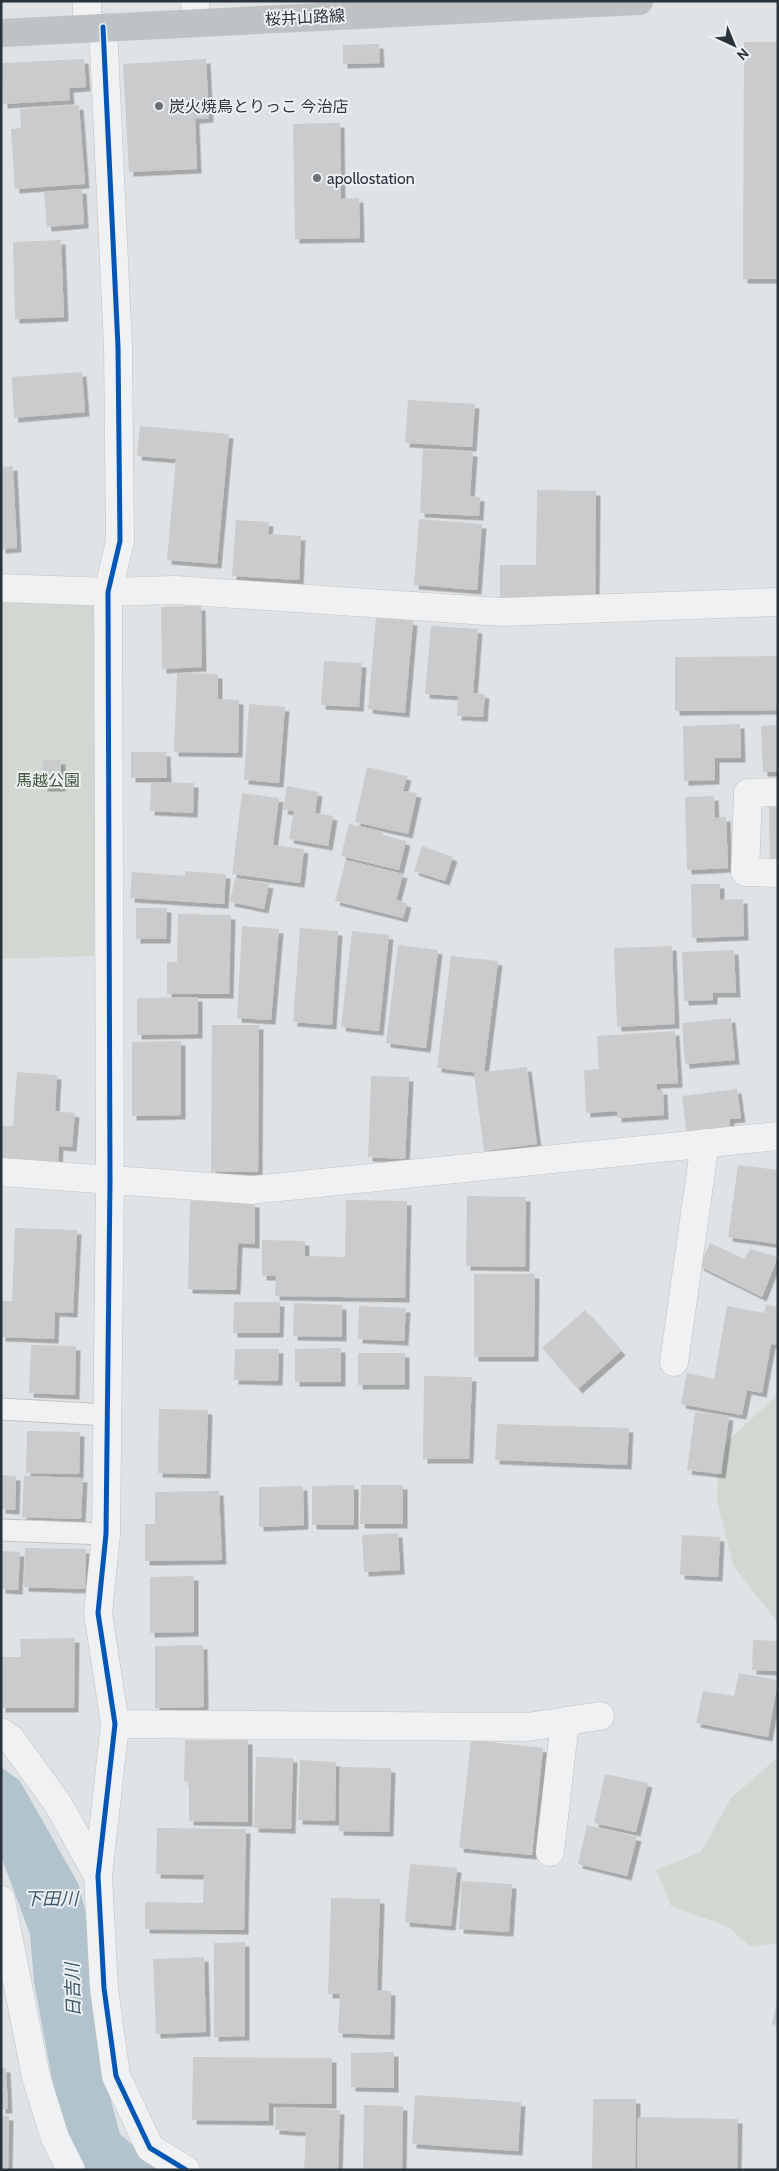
<svg xmlns="http://www.w3.org/2000/svg" width="779" height="2171" viewBox="0 0 779 2171" font-family="Cabin,'Noto Sans JP',sans-serif">
<style>
.green{fill:#d2d8d1}
.water{fill:#b1c3cd}
.building{fill:#c9cbcd;filter:url(#shadow)}
.lines{fill:none;stroke-linecap:round;stroke-linejoin:round}
.service-casing{stroke:#bfc1c3;stroke-width:23}
.minor-casing{stroke:#bfc1c3;stroke-width:29}
.service{stroke:#eff1f2;stroke-width:21}
.minor{stroke:#eff1f2;stroke-width:28}
.secondary{stroke:#bec2c4;stroke-width:28}
.cycleway-casing{stroke:#eef1f4;stroke-width:8}
.cycleway{stroke:#0057b8;stroke-width:5}
.poi-dot{fill:#697177;stroke:#eef1f4;stroke-width:2}
.labels{text-anchor:middle;stroke-width:4;stroke-linejoin:round;paint-order:stroke}
.street-label{font-size:16px;fill:#29333c;stroke:#eef1f4}
.poi-label{font-size:16px;fill:#29333c;stroke:#eef1f4;text-anchor:start}
.park-label{font-size:16px;fill:#425638;stroke:#eef1f4}
.water-label{font-size:18px;font-style:italic;fill:#38566b;stroke:#eef1f4}
</style>
<defs>
<filter id="shadow"><feDropShadow dx="4.5" dy="4.5" stdDeviation="0" flood-color="#0004"/></filter>
</defs>
<rect width="100%" height="100%" fill="#e0e3e5"/>
<path class="green" d="M1,598L97,604L94,956L1,959Z
M778,1394V1623L733,1565L717,1501L718,1450Z
M778,1757V1943L751,1947L728,1927L671,1906L656,1870L701,1852L731,1798Z"/>
<path class="water" d="M1,1767L20,1781L79,1885L91,1934L101,2063L120,2134L161,2170H86L76,2157L57,2106L34,1982L30,1934L1,1856Z"/>
<path class="building" d="M744,42H778V279H743Z
M379,44L380,63L343,64V45Z
M84,59L86,87L69,88L70,100L3,104L2,63Z
M206,59L209,118L195,119L197,169L129,172L123,64Z
M79,105L85,184L15,189L11,129L21,128L20,109Z
M340,123L341,199L359,198L360,238L295,239L293,124Z
M82,189L84,224L47,227L44,192Z
M61,240L64,317L15,319L13,242Z
M82,372L85,412L14,418L12,377Z
M408,400L475,404L472,447L405,443Z
M140,426L229,434L217,564L167,560L176,459L137,456Z
M423,449L473,452L470,496L480,497L479,516L420,513Z
M13,466L17,548L1,549V467Z
M537,490L596,491L595,600L500,599V565H536Z
M419,519L482,524L477,590L414,585Z
M236,520L269,522L268,534L301,536L299,580L232,576Z
M201,606L202,667L162,669L161,607Z
M376,617L413,621L405,713L368,709Z
M431,626L478,629L473,693L485,694L483,717L457,716L458,696L425,694Z
M778,656V710L675,711V657Z
M324,661L362,663L359,707L321,705Z
M177,673L218,674V699L239,700L238,753L174,752Z
M249,704L285,707L279,783L244,780Z
M740,724L741,758H715V780L684,781L683,726Z
M778,725V772H763L761,726Z
M131,752H166L167,778H131Z
M43,760H61V787H43Z
M367,767L407,776L403,791L417,793L408,834L355,822Z
M151,782L194,783L193,813L150,811Z
M287,786L318,792L315,813L333,816L328,846L289,839L294,811L283,810Z
M242,793L279,798L273,845L304,849L300,883L232,874Z
M714,796L715,818L726,817L728,868L687,870L685,797Z
M769,807H778V865L770,866Z
M349,824L383,832L382,835L406,841L399,870L341,856Z
M422,846L453,857L445,881L414,871Z
M346,860L403,874L396,900L407,903L403,918L335,901Z
M185,871L226,874L224,904L130,898L132,872L185,876Z
M235,878L269,884L264,909L230,902Z
M691,884H720V900L743,899L744,936L692,938Z
M136,908H167L166,939H136Z
M178,914L231,915L229,994H167V962H177Z
M242,926L279,929L271,1020L237,1018Z
M300,928L338,931L332,1025L293,1022Z
M352,931L389,935L379,1031L341,1027Z
M398,945L438,950L426,1048L386,1043Z
M672,946L675,1024L617,1027L614,948Z
M734,950L736,993H713V1000L684,1001L682,952Z
M451,956L498,961L484,1072L527,1067L537,1144L484,1151L474,1074L480,1073L437,1068Z
M198,997V1034L137,1035V998Z
M731,1018L735,1060L685,1064L682,1023Z
M212,1025H259L258,1172H211Z
M675,1031L678,1083L656,1084L657,1090H663L664,1115L617,1118V1111L586,1113L584,1070L599,1069L597,1036Z
M181,1041V1115L132,1116V1042Z
M17,1072L57,1075L55,1111L75,1113L72,1147L59,1146L58,1164L1,1159V1126H13Z
M371,1076L409,1077L405,1159L368,1157Z
M737,1089L741,1118L730,1119V1131L687,1136L682,1096Z
M738,1165L778,1170V1244L728,1237Z
M467,1196L526,1197L525,1267L466,1266Z
M346,1200L407,1201L405,1298L275,1296L276,1276H262V1240L305,1241V1256L345,1257Z
M190,1201L255,1203V1244L238,1243L236,1290L188,1289Z
M15,1228L77,1230L73,1313L55,1312L54,1339L1,1337V1301H12Z
M710,1243L744,1259L750,1249L778,1257L762,1297L699,1266Z
M474,1274H535L534,1357H474Z
M234,1302H280L279,1333H233Z
M294,1303L342,1305V1337L293,1336Z
M766,1305L778,1307V1345L771,1344L762,1393L747,1390L742,1415L681,1404L687,1373L714,1379L727,1306L764,1313Z
M359,1306L406,1308L404,1341L358,1339Z
M585,1310L621,1351L578,1389L542,1348Z
M31,1345L76,1346L75,1395L29,1393Z
M341,1348V1382H295V1349Z
M235,1349H279L278,1381L234,1380Z
M358,1353H405V1385H358Z
M424,1376L472,1377L469,1459H423Z
M159,1409L208,1410L206,1474L158,1473Z
M695,1412L729,1416L721,1474L687,1470Z
M497,1424L629,1428L627,1465L495,1460Z
M27,1431L80,1432L79,1474L26,1473Z
M1,1475L16,1476L15,1510L1,1509Z
M24,1476L83,1478L81,1519L22,1517Z
M354,1485V1525H312V1486Z
M361,1485H403V1524H360Z
M303,1486L304,1525L259,1527V1487Z
M219,1491L222,1560L145,1561V1524H155V1492Z
M398,1533L400,1570L364,1572L362,1535Z
M682,1535L720,1537L718,1577L680,1575Z
M25,1548L86,1549L85,1589L24,1587Z
M1,1551L20,1552L18,1590L1,1589Z
M194,1576V1632L150,1633V1577Z
M75,1638L74,1708H1V1657H21L20,1639Z
M753,1640L778,1641V1671L752,1670Z
M203,1645L204,1707L155,1708V1646Z
M739,1673L778,1680L768,1737L696,1723L703,1691L734,1696Z
M185,1740H248V1822L189,1821V1782L184,1781Z
M471,1740L543,1748L532,1855L459,1848Z
M256,1757L293,1758L291,1829L254,1828Z
M300,1760L336,1762L335,1821L298,1820Z
M340,1767L391,1768L389,1832L339,1831Z
M605,1774L648,1783L636,1832L594,1823Z
M587,1825L637,1837L627,1876L578,1864Z
M157,1828L246,1829L244,1930L145,1929V1902L203,1903L204,1875L156,1874Z
M410,1864L457,1868L451,1926L405,1922Z
M462,1881L512,1884L509,1932L459,1929Z
M331,1898L380,1899L377,1990L391,1991L390,2035L338,2033L340,1994H328Z
M245,1942V2036L214,2037V1943Z
M204,1957L206,2032L156,2034L153,1959Z
M777,2001H778V2026L772,2024Z
M394,2052V2088L351,2087V2053Z
M193,2057L332,2058V2104L269,2103V2121L192,2120Z
M1,2068H6L8,2109H1Z
M415,2095L521,2102L518,2151L412,2144Z
M593,2099H636L635,2170H592Z
M364,2105L403,2106L402,2170L363,2169Z
M276,2107L340,2110L338,2170H304L306,2132L275,2130Z
M1,2116H9L8,2170H1Z
M638,2117L738,2119L737,2170H637Z"/>
<g class="lines">
<g class="service-casing">
<path id="service" d="M1,1409L107,1415
M1,1530L106,1534"/>
</g>
<g class="minor-casing">
<path id="minor" d="M87,1V28
M195,1L196,22
M103,27L118,347L120,541L108,592L110,1181L106,1534L98,1613L115,1724L98,1876L104,1988L116,2076L150,2148L186,2170
M1,588L108,592L175,590L502,612L778,602
M778,792L748,793L745,872L778,873
M1,1172L252,1190L778,1136
M674,1362L705,1143
M115,1724L527,1727L600,1716
M1,1732L11,1739L58,1804L98,1876
M550,1852L565,1721
M1,1900L36,2077L55,2138L71,2170"/>
</g>
<use href="#service" class="service"/>
<use href="#minor" class="minor"/>
<path class="secondary" d="M1,33L639,1"/>
<g class="cycleway-casing">
<path id="cycleway" d="M103,27L118,347L120,541L108,592L110,1181L106,1534L98,1613L115,1724L98,1876L104,1988L116,2076L150,2148L186,2170"/>
</g>
<use href="#cycleway" class="cycleway"/>
</g>
<g class="poi-dot">
<circle cx="159" cy="106" r="5"/>
<circle cx="317" cy="178" r="5"/>
</g>
<g class="labels">
<g class="street-label">
<text transform="translate(305 17) rotate(-3)" y="6">桜井山路線</text>
</g>
<g class="poi-label">
<text x="169" y="112">炭火焼鳥とりっこ 今治店</text>
<text x="327" y="184">apollostation</text>
</g>
<g class="park-label">
<text x="48" y="786">馬越公園</text>
</g>
<g class="water-label">
<text x="51" y="1905">下田川</text>
<text transform="translate(73 1990) rotate(-92)" y="6">日吉川</text>
</g>
</g>
<rect width="779" height="2171" fill="none" stroke="#29333c" stroke-width="5"/>
<g transform="translate(734 45) rotate(136)" stroke="#eef1f4" stroke-width="4" paint-order="stroke">
<path d="M0-4L9 19L0 12L-9 19Z" fill="#29333c"/>
<text y="-8" font-size="14" font-weight="bold" text-anchor="middle" fill="#29333c">N</text>
</g>
</svg>
